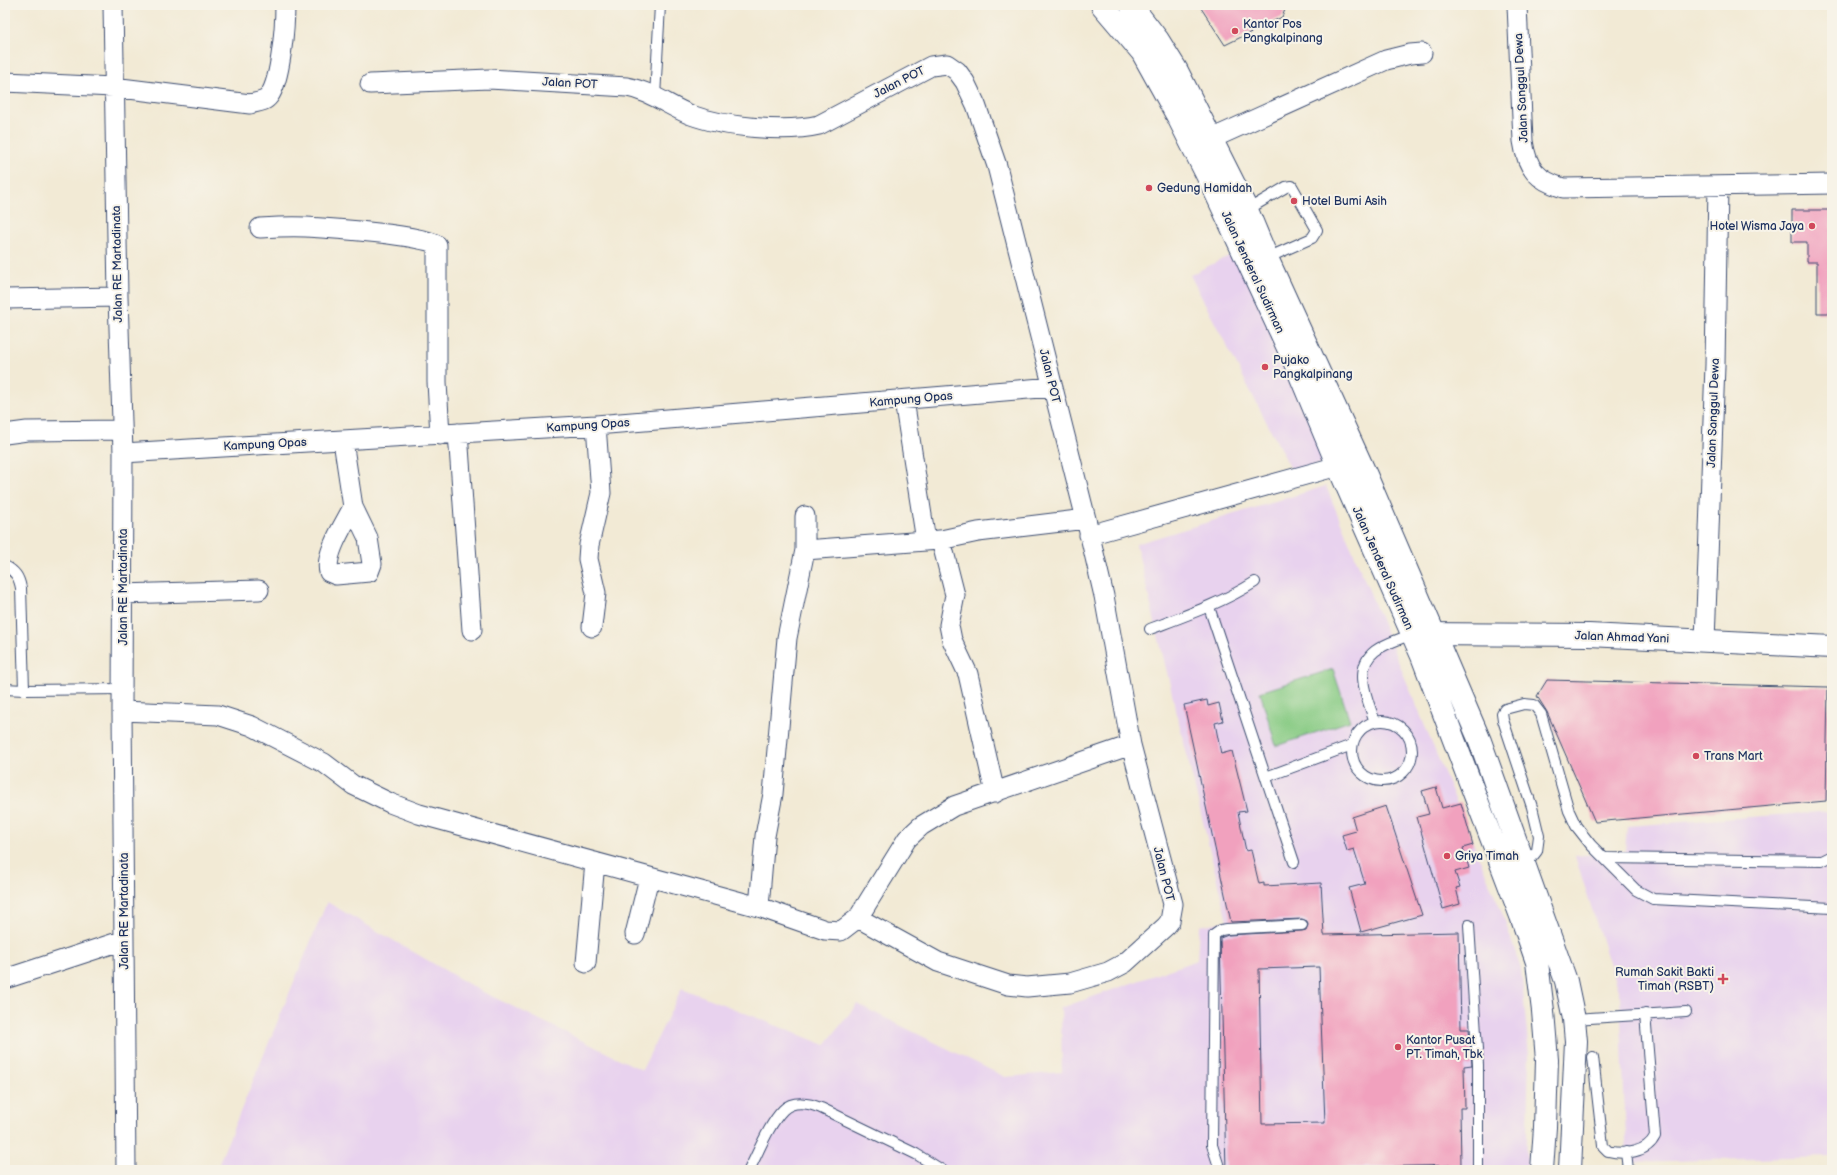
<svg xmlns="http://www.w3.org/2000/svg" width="1837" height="1175" viewBox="0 0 1837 1175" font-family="'Balsamiq Sans',sans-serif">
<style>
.built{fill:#e8d2ee}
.garden{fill:#88cb84;stroke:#527d71}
.building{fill:#f1a1be;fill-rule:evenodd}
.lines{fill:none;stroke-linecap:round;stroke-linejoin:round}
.lane-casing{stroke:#3b4b70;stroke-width:12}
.street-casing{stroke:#3b4b70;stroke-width:21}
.primary-casing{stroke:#3b4b70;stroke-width:24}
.highway-casing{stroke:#3b4b70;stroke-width:24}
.lane{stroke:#fff;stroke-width:10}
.street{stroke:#fff;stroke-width:19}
.primary{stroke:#fff;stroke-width:22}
.highway{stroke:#fff;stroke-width:22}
.poi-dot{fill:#d1495b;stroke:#f7f3e8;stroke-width:1.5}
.labels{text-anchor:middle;stroke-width:4;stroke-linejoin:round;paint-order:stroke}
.poi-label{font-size:12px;fill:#1b2f5e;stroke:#f7f3e8;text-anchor:start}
.street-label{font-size:12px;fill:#1b2f5e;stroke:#f7f3e8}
</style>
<rect width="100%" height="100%" fill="#f7f3e8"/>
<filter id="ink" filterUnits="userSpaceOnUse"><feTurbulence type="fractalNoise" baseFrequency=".025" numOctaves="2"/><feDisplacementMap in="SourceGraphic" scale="8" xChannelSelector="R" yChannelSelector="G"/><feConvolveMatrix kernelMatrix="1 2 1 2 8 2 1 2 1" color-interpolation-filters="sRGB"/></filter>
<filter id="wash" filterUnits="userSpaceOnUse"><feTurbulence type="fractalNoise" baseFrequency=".012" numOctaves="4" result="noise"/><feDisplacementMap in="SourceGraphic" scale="16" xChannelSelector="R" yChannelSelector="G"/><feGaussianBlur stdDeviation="0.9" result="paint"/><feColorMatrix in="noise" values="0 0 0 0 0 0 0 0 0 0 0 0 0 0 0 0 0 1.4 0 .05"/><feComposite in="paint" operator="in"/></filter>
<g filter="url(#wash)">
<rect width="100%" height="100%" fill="#f2ead5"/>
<path class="built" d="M1233,254L1342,458L1292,471L1190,275Z
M1326,486L1504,918L1521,969L1529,1055L1526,1170H225L219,1163L327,902L479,990L642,1070L682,988L825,1045L857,1004L1005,1077L1062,1072L1061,1008L1197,960L1199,926L1227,921L1136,544Z
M1832,811V1157L1627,1162L1620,997L1575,856L1625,851L1627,826Z"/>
<path class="garden" d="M1333,669L1350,721L1276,746L1260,692Z"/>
<g id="blocks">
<path class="building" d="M1199,5H1287L1282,17L1225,45Z
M1792,210H1832V313H1817V262H1807V242H1792Z
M1547,680L1828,687L1826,801L1595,822L1547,712L1537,696Z
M1207,700L1208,706L1219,703L1223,721L1215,723L1221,754L1232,751L1247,811L1238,812L1246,851L1251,850L1259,884L1264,883V886L1321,883L1324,935L1459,932L1461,1029H1469L1472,1065L1464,1066L1465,1108H1460L1461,1165L1321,1168V1170H1226L1220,938L1228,935L1302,931L1306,930L1308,925L1307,921L1302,919L1231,922L1184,705ZM1319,967L1325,1123L1262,1124L1259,969Z
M1436,787L1442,808L1461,803L1473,845L1463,848L1469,868L1455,872L1460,887L1456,888L1460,904L1443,909L1417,817L1429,814L1422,791Z
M1386,806L1422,915L1361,932L1349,888L1365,884L1354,849L1347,851L1342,835L1356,831L1352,817Z"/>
</g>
</g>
<g filter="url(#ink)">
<use href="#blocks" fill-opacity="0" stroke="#3b4b70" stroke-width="1"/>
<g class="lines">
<g class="lane-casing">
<path id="lane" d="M655,97L660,5
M1247,210L1286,187L1292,186L1317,230L1312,238L1267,258
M5,566C15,571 19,577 21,588L24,690L124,689
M1209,607L1294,862
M1150,629C1187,615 1222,603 1255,582
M5,689L24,690
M1352 751a30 30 0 1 1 60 0a30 30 0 1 1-60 0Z
M1375,722C1368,700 1352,669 1375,651C1385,643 1401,639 1412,634
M1266,777L1352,745
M1606,858L1822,861L1832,856
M1526,865L1537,851L1539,836L1532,807L1503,720L1502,713L1505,709L1524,704L1534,705L1541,714L1569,811L1576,826L1591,845L1636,890L1653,899L1832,908
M1469,925L1478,1065V1170
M1574,1019L1686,1012
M1593,1057L1603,1146L1608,1151C1624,1155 1647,1153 1655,1136L1645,1014
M1626,1152L1628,1170
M749,1170C758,1153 769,1124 783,1110C793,1100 809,1103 821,1108L916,1154L942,1170
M1220,1170L1212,1145L1214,935L1221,930L1227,929L1302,925"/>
</g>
<g class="street-casing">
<path id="street" d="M113,5L118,297L123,453L122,711L126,1170
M1517,5L1523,141C1527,169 1537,180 1563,188L1832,184
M5,82L113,87L250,104C257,102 265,102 269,96C281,80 285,25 285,5
M370,84L489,79L627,87C650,91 669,106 691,115C724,127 785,133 819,125L931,66L947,64L957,71L965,82L976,105L997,166L1086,519L1104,596L1131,745L1173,904L1170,921L1166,926L1125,963L1108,972L1070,983L1027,987L1008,985L938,962L858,918
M1211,139L1386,60L1410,54L1422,53
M260,228C275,227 291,226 306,227C327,228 426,235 437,245V382L440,435
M5,299L118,297
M904,400L926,541
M458,433L472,630
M5,434L27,431L122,430
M343,441L353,507L368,538L372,564L369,572L336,575L329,572C324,554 345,523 353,507
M123,453L596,425L1053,387
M1089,535L1338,466
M805,550L939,540
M121,594L259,590
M592,627L596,593L588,559L589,545L601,493L596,425
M1705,641L1715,365L1718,186
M122,711L218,715L252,726L324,763L353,785L390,803L419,814L759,907L825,930L841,931L858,918L907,839L921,826L954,806L1131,745
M995,793L968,674L952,640L949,625L955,595L941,540L978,532L1086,519
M759,907L765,836L773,794L787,638L805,550V516
M635,934L649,878
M586,963L595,862
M5,979L124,940"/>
</g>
<g class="primary-casing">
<path id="primary" d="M1418,634L1589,635L1832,647"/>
</g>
<g class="highway-casing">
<path id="highway" d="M1102,5L1142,52L1178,117L1214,189L1295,363L1338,466L1422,656L1521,916L1537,962L1543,1011L1547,1060L1545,1127L1542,1170
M1131,5L1158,40L1176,69L1247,210L1267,258L1366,475L1480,741L1566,981L1574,1019L1576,1041L1570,1170"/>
</g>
<use href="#lane" class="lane"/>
<use href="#street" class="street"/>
<use href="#primary" class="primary"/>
<use href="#highway" class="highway"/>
</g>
</g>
<g class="poi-dot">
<circle cx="1235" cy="31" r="4"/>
<circle cx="1149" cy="188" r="4"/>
<circle cx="1294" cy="201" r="4"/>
<circle cx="1812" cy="226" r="4"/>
<circle cx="1265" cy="367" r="4"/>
<circle cx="1696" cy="756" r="4"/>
<circle cx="1447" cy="856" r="4"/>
<path d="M1721 973h4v4h4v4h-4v4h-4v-4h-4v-4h4z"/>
<circle cx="1398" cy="1047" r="4"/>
</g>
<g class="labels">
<g class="poi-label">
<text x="1243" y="28">Kantor Pos<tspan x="1243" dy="14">Pangkalpinang</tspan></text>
<text x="1157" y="192">Gedung Hamidah</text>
<text x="1302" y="205">Hotel Bumi Asih</text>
<text x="1804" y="230" text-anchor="end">Hotel Wisma Jaya</text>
<text x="1273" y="364">Pujako<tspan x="1273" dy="14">Pangkalpinang</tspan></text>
<text x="1704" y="760">Trans Mart</text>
<text x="1455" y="860">Griya Timah</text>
<text x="1714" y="976" text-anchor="end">Rumah Sakit Bakti<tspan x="1714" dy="14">Timah (RSBT)</tspan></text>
<text x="1406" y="1044">Kantor Pusat<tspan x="1406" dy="14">PT. Timah, Tbk</tspan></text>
</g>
<g class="street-label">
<text transform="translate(899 82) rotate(-27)" y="4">Jalan POT</text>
<text transform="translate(570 83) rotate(3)" y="4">Jalan POT</text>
<text transform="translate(1521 88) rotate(-93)" y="4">Jalan Sanggul Dewa</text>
<text transform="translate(117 264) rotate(-91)" y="4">Jalan RE Martadinata</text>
<text transform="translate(1253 272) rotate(65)" y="4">Jalan Jenderal Sudirman</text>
<text transform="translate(1050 376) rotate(76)" y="4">Jalan POT</text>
<text transform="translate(911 399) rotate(-5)" y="4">Kampung Opas</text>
<text transform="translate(1713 413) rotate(-88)" y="4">Jalan Sanggul Dewa</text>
<text transform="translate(588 425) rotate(-4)" y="4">Kampung Opas</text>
<text transform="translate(265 444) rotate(-3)" y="4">Kampung Opas</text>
<text transform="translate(1383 568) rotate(66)" y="4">Jalan Jenderal Sudirman</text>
<text transform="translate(123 587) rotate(-90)" y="4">Jalan RE Martadinata</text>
<text transform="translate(1622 637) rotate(2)" y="4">Jalan Ahmad Yani</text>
<text transform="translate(1164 874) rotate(76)" y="4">Jalan POT</text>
<text transform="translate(124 911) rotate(-90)" y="4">Jalan RE Martadinata</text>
</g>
</g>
<rect width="1837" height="1175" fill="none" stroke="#f7f3e8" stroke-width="20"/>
</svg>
